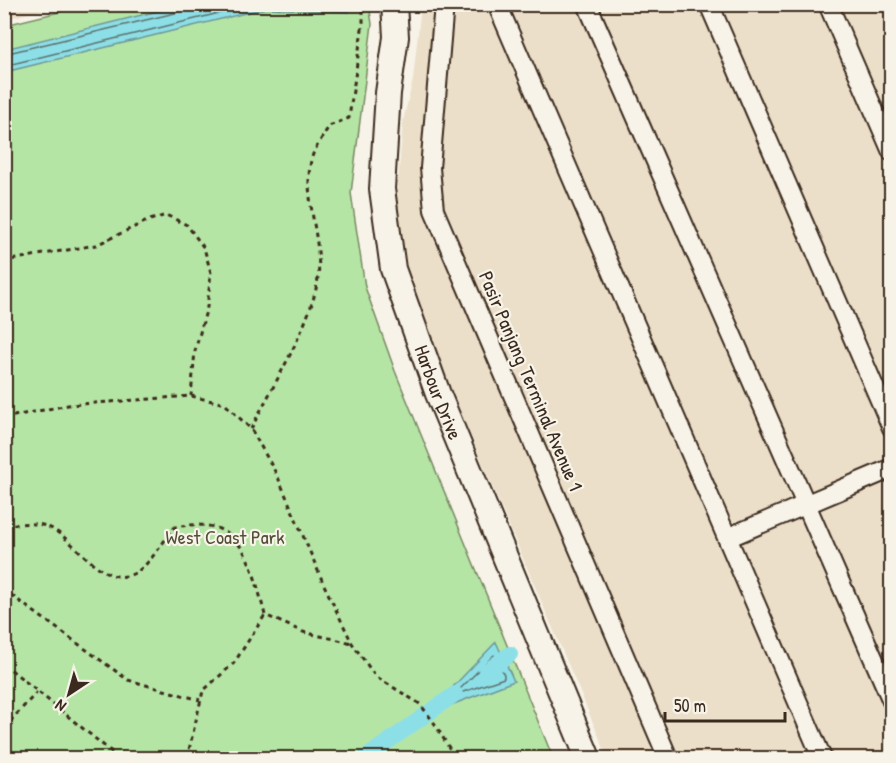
<svg xmlns="http://www.w3.org/2000/svg" width="896" height="763" viewBox="0 0 896 763" font-family="'Patrick Hand',sans-serif">
<style>
.built{fill:#ebdfc9}
.green{fill:#b5e5a5;stroke:#788862;stroke-width:1.5}
.water{fill:#8ddfe7;stroke:#6c9797;stroke-width:1.5}
.lines{fill:none;stroke-linecap:round;stroke-linejoin:round}
.shore{stroke:#5c726e;stroke-width:1.5}
.canal{stroke:#8ddfe7;stroke-width:16}
.minor-casing{stroke:#3b2a1e;stroke-width:22}
.major-casing{stroke:#3b2a1e;stroke-width:28}
.path{stroke:#3b2a1e;stroke-width:3;stroke-dasharray:4.5 4.5;stroke-linecap:butt}
.minor{stroke:#f7f3e8;stroke-width:18}
.major{stroke:#f7f3e8;stroke-width:24}
.labels{text-anchor:middle;stroke-width:4.5;stroke-linejoin:round;paint-order:stroke}
.street-label{font-size:20px;fill:#3b2a1e;stroke:#f7f3e8}
.park-label{font-size:20px;fill:#534f39;stroke:#f7f3e8}
</style>
<rect width="100%" height="100%" fill="#f7f3e8"/>
<filter id="ink" filterUnits="userSpaceOnUse"><feTurbulence type="fractalNoise" baseFrequency=".0167" numOctaves="2"/><feDisplacementMap in="SourceGraphic" scale="12" xChannelSelector="R" yChannelSelector="G"/><feConvolveMatrix kernelMatrix="1 2 1 2 8 2 1 2 1" color-interpolation-filters="sRGB"/></filter>
<g filter="url(#ink)">
<path class="built" d="M5,4H63V5L5,19Z
M421,5H891V758H608L440,364L411,288L396,205L403,121L413,80Z"/>
<path class="green" d="M88,5H369L372,24L351,193L365,287L395,371L553,758H5V25Z"/>
<path class="water" d="M186,4H348L349,12L266,8L5,72V49Z
M496,642L514,681L438,710L434,701L449,691Z"/>
<g class="lines">
<path class="shore" d="M4,54L175,13L180,10V4
M4,66L256,4
M494,655L504,675V678L460,693V689Z"/>
<path class="canal" d="M486,672L510,654
M365,758L455,694"/>
<g class="minor-casing">
<path id="minor" d="M444,4L430,168L434,210L668,758
M497,4L822,758
M587,4L892,701
M709,4L892,428
M828,4L892,152
M727,538L892,468"/>
</g>
<g class="major-casing">
<g id="major">
<path id="s1" d="M394,4L396,37L388,93L382,189L393,269L438,394L588,758"/>
</g>
</g>
<path class="path" d="M4,261L96,245L147,221L166,215L187,225L204,248L211,273L207,307L195,351L191,396
M4,418L68,405L191,396L225,404L251,429L277,475L325,587L352,643L375,676L420,704L435,724L455,758
M251,429C272,387 312,323 318,278C323,238 300,191 313,154C317,145 324,135 329,126L349,118L363,22V4
M4,525C19,524 32,522 46,526C77,537 107,600 143,567C155,556 164,540 175,527C243,514 251,562 265,615L303,632L352,643
M4,590L128,680L200,700
M4,664L119,758
M4,717L10,723
M4,728L37,692
M187,758L203,691L234,663L265,615"/>
<use href="#minor" class="minor"/>
<use href="#major" class="major"/>
</g>
</g>
<g class="labels">
<g class="street-label">
<text transform="translate(531 381) rotate(67)" y="7">Pasir Panjang Terminal Avenue 1</text>
<text dy="7" stroke="none"><textPath href="#s1" startOffset="398">Harbour Drive</textPath></text>
</g>
<g class="park-label">
<text x="225" y="544">West Coast Park</text>
</g>
</g>
<rect width="896" height="763" fill="none" stroke="#f7f3e8" stroke-width="24"/>
<rect x="12" y="12" width="872" height="739" fill="none" stroke="#3b2a1e" stroke-width="2" filter="url(#ink)"/>
<g transform="translate(69 694) rotate(216)" stroke="#f7f3e8" stroke-width="4.5" paint-order="stroke">
<path d="M0-4.5L10 22L0 15L-10 22Z" fill="#3b2a1e"/>
<text y="-9" font-size="16" font-weight="bold" text-anchor="middle" fill="#3b2a1e">N</text>
</g>
<path d="M665 712v9h120v-9" fill="none" stroke="#3b2a1e" stroke-width="3"/>
<text x="674" y="712" font-size="18" fill="#3b2a1e" stroke="#f7f3e8" stroke-width="4.5" paint-order="stroke">50 m</text>
</svg>
